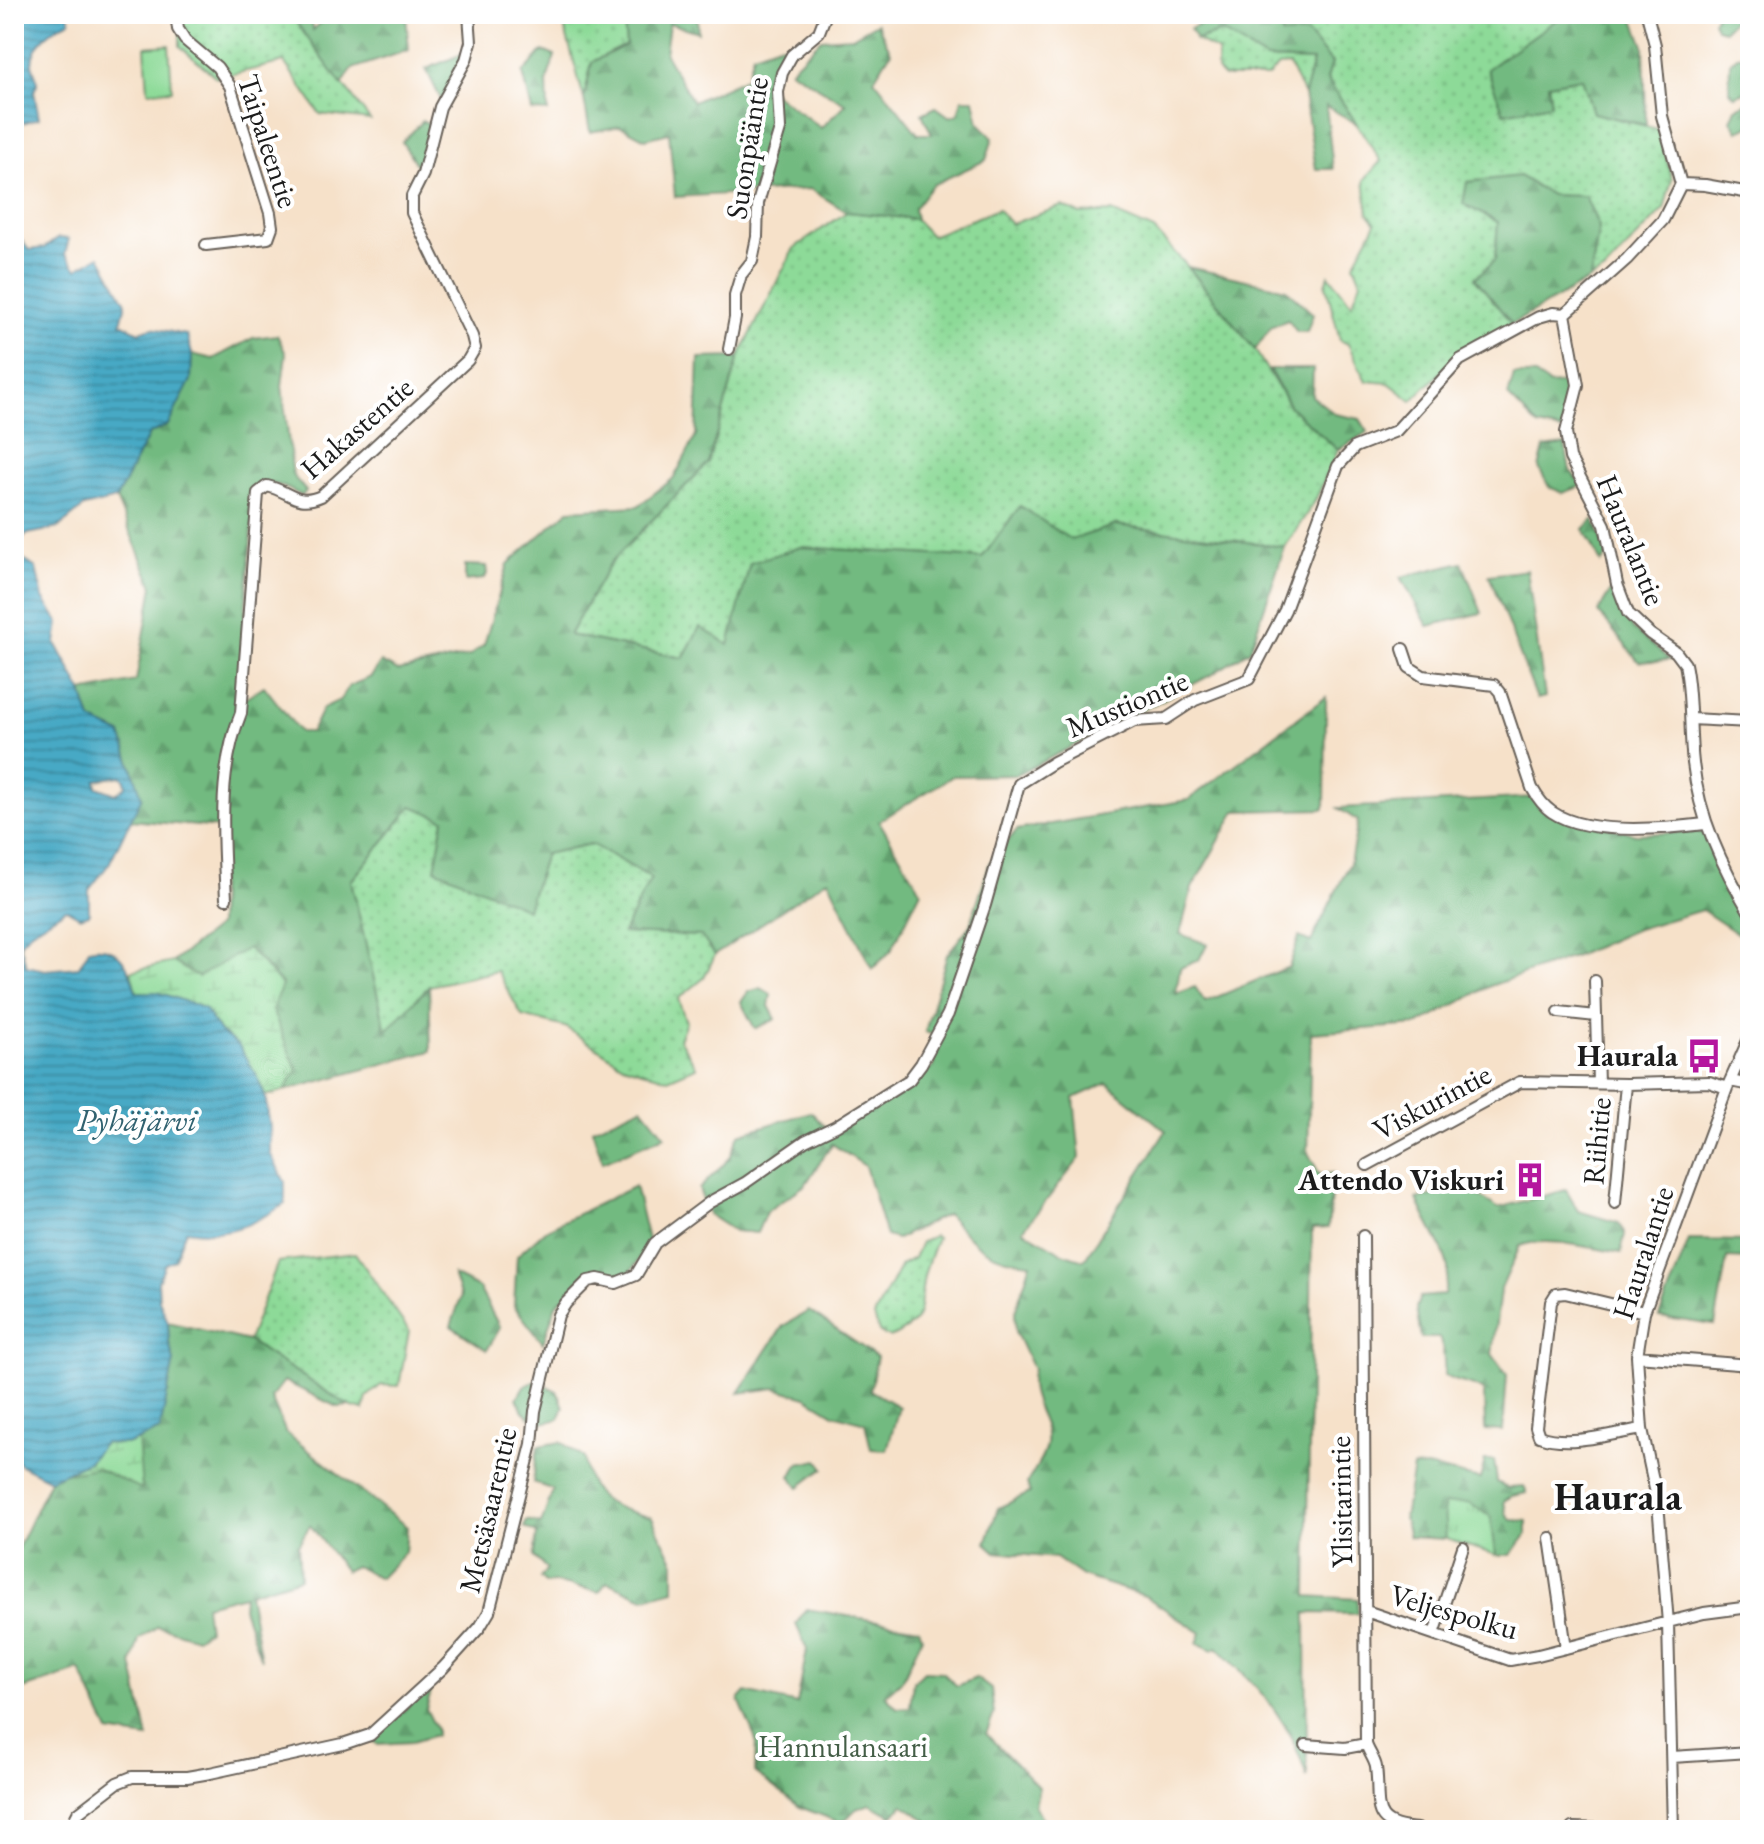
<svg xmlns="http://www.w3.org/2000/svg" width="1764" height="1844" viewBox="0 0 1764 1844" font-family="'EB Garamond',serif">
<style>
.grass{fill:url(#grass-dots);stroke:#547b5a;stroke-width:2}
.forest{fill:url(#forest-firs);stroke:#476b4e;stroke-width:2;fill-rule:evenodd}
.wetland{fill:url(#wetland-marsh);stroke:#547b5a;stroke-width:2}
.park{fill:url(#park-tufts);stroke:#547b5a;stroke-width:2}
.garden{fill:#8dda98;stroke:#547b5a;stroke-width:2}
.water{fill:url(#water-rules);stroke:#316270;stroke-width:2;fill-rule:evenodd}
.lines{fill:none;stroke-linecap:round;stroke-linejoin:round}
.minor-casing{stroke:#686159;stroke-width:14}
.minor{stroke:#fff;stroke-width:10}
.labels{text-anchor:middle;stroke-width:8;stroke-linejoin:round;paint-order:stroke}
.street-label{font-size:30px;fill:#1c1c1c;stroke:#fff}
.poi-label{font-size:30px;font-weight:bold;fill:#1c1c1c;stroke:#fff;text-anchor:end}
.park-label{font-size:30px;fill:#445e47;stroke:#fff}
.water-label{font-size:32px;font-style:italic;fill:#316270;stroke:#fff}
.district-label{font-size:38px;font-weight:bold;fill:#1c1c1c;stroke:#fff}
</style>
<defs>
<pattern id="grass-dots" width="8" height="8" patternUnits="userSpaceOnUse" patternTransform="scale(2)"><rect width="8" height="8" fill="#8dda98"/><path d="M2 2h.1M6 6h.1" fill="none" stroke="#79ba82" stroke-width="1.8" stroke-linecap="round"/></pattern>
<pattern id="forest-firs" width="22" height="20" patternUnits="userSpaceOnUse" patternTransform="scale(2)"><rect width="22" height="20" fill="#72ba80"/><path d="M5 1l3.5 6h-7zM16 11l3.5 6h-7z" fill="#629f6e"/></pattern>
<pattern id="wetland-marsh" width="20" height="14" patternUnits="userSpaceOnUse" patternTransform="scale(2)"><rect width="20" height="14" fill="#8dda98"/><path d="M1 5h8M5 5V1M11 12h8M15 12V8" fill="none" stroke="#79ba82"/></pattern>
<pattern id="park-tufts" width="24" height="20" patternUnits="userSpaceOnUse" patternTransform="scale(2)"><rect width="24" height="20" fill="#8dda98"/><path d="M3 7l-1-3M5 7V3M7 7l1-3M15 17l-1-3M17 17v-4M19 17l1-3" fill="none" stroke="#79ba82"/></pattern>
<pattern id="water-rules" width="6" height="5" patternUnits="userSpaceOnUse" patternTransform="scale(2)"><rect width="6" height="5" fill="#46a9c5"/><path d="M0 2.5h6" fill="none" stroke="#3a899f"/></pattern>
</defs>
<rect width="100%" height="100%" fill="#fff"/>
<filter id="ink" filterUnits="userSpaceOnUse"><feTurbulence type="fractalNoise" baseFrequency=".0125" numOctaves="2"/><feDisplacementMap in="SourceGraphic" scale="16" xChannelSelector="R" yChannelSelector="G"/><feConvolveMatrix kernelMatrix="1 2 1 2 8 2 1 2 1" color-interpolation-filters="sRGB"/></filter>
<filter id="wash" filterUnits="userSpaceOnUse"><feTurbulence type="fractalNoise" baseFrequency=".006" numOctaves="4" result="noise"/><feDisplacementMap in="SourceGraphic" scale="32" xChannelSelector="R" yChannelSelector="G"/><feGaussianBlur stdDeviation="1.8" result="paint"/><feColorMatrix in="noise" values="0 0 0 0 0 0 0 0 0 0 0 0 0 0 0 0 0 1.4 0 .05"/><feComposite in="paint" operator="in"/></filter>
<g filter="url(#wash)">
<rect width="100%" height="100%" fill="#f6e1c9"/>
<path class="grass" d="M180,14H290L370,120L320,114L284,62L217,78L180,46Z
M561,14H631L624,22L626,45L592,62L584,99Z
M1299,14H1558L1560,17L1504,112L1551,104L1548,84L1583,78L1593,113L1658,129L1672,179L1664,209L1604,272L1590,279L1599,228L1585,197L1551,195L1519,176L1464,204L1498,222L1495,260L1475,278L1512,324L1454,359L1412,401L1389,383L1366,381L1348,344L1340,340L1326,285L1329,275L1352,304L1361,281L1354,264L1376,223L1368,213L1364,180L1381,161L1327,79L1332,62L1282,35L1279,18Z
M1222,32L1266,59L1313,61L1304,95L1289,65L1278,66L1267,77H1224L1217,70L1218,51L1196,40Z
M1062,206L1080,214L1112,212L1154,230L1188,267L1255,350L1290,407L1338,450L1315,501L1285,547L1116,525L1071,540L1020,506L982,558L800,547L730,645L683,658L569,635L611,562L708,463L739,357L794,248L847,212L915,219L931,236L998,209L1011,224Z
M412,805L444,819L527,908L545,854L591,844L651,878L624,933L702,936L715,955L704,978L678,999L686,1022L679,1039L696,1067L668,1079L623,1065L565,1027L522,1016L497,971L429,986L386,1032L351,881Z
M934,1236L937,1238C932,1252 925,1267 923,1282C918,1315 925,1321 890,1338L879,1332L874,1316L901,1265L914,1258L921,1242Z
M355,1253L409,1331L399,1386L381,1385L367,1397L364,1410L349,1406L248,1341L278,1262Z"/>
<path class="forest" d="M290,14H312L313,30L330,14H406L409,50L352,69L342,85Z
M631,14H697L698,32L669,23L665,54L693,102L746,78L753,54L781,44L792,50L764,86L821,128L846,104L790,70L821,39L852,37L877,23L891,52L874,79L918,134H932L922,114L936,107L950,117L958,114L962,99H974L979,123L993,138L986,160L932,185L914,209L916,219L847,212L810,189L675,197L669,133L645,139L621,126L590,132L584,99L592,62L626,45L624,22Z
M1212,14H1248L1249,17L1258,14H1299L1280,18L1282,35L1307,33L1332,63L1327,79L1357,124L1326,106L1333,169H1316L1304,95L1313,61L1266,59L1222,32L1196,40L1190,29L1209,20Z
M1558,14H1597L1610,22L1621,14H1632L1644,46L1646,125L1593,113L1582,78L1548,84L1551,104L1504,113L1487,69L1560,17Z
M1717,14H1733L1734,20L1724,30L1716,28L1713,21Z
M543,51L555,56L547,80L548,112L532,111L523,73Z
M467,52L443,104L426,69Z
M1747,55L1750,58V90L1735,96L1729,91L1730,63L1737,56Z
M1750,102V126L1738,131L1731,120L1736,108Z
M423,121L437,126L420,170L402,142Z
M1519,176L1551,195L1585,196L1599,227L1590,279L1512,324L1475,278L1495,260L1498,222L1463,204L1467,182Z
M1188,267L1286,289L1313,314L1307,332H1297L1288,320L1272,326L1255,350Z
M277,335L286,354L282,386L293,476L306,491L302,496C286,488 273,478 255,488L238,702L264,686L300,732H311L323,708L340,700L349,686L371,677L381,662L398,671L469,656L484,645L508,564L569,510L638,506L674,478L696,436L699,358L739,357L708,463L611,562L569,635L683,658L700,627L729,645L750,563L800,547L982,558L1020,506L1071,540L1116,525L1285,547L1250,650L1213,674L1017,775L953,776L879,821L921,891L891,951L872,969L828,879L715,955L701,936L623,933L651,878L591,844L545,854L527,909L435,869L444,819L412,806L351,881L386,1031L429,986L431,1051L284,1091L296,1071L272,1010L282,984L248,948L198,978L173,962L218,926L221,828L131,820L136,785L121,734L91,720L82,692L136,681L153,586L116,499L149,434L168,425L190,380L192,354L213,359L253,338Z
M1269,369H1313L1312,396L1335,414L1360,419L1368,432L1338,450L1290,407Z
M1514,375H1535L1550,385L1572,382L1562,431L1538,426L1508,396Z
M1565,445L1570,470L1582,486L1563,493L1549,487L1539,468L1544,448Z
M1594,519L1608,555L1601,563L1584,529Z
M1462,562L1482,613L1428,626L1401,577Z
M465,565L486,566L487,574L484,579L465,581Z
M1527,570L1545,697L1537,699L1489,575Z
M1612,589L1633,629L1670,660L1639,662L1598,612Z
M1326,697L1325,809L1236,811L1192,888L1180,934L1207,944L1199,960L1180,968L1176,994L1195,987L1205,1002L1289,967L1299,937L1311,942L1350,863L1358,821L1338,808L1536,797L1547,812L1636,834L1704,832L1750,931V942L1702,910L1637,929L1573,957L1490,986L1417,1025L1311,1033L1308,1153L1320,1175L1333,1173L1328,1228L1312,1229L1307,1596L1358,1599L1357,1614L1306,1613L1307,1778C1290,1718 1260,1690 1217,1647L1213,1650L1197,1643L1201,1633L1145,1596L1082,1576L1056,1558L996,1552L986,1543L998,1508L1030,1493L1027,1483C1032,1473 1042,1461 1045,1449C1053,1422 1023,1400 1033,1369L1016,1333L1015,1312L1031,1263C987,1259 975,1245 947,1214L897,1239L886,1236L865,1166L832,1144L805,1185L766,1212L757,1233L734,1231L708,1214L699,1189L730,1158L739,1134L811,1112L832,1134L934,1067L938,1036L925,1032L947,955L970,925L990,862L1017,830L1188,800ZM1107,1083L1166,1131L1084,1260L1062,1253L1023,1230L1080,1158L1074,1098Z
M761,988L771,994L769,1006L776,1019L755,1029L741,1002L748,992Z
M642,1107L665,1136L603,1162L592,1129Z
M635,1186L649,1244L634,1267L625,1277L586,1273L556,1305L543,1343L514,1306L517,1256L547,1229Z
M1465,1187L1498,1208L1566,1190L1578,1211L1619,1223L1625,1234L1621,1253C1593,1249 1546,1235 1520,1246L1500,1291L1492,1354L1507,1375L1503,1431L1485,1430L1484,1392C1472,1381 1457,1385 1445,1375L1443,1348L1439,1338H1421L1416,1308L1420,1297L1444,1295C1445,1287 1448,1277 1448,1269C1446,1250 1424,1218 1417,1199Z
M1689,1240L1750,1241V1259L1727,1258L1715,1325L1659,1317Z
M453,1275L479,1288L500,1328L487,1350L451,1326L461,1297Z
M809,1311L877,1357L870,1390L899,1407L887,1450L871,1449L865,1423L834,1414L806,1397L775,1388L739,1393L783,1326Z
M168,1322L248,1341L349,1406L337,1407L284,1381L271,1398L286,1433L407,1527L405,1552L380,1578L355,1566L345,1571L310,1525L298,1545L300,1578L249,1593L261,1660L243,1608L244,1595L205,1605L208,1630L196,1638L158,1626L139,1639L132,1663L148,1738L109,1732L80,1670L14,1692V1556L50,1480L88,1462L174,1362L169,1343Z
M536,1381L557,1391L564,1407L559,1419L539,1424L523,1411L517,1398L524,1386Z
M561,1442L584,1458C589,1504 612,1506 652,1518L674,1563V1590L644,1598L607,1582L599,1592L553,1582L546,1584L540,1578L547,1569L534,1557L537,1533L524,1527L527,1520L541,1524L553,1490L533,1482L538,1446Z
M818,1460L824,1468L799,1487L790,1476L799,1464Z
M1485,1460H1494L1497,1482L1508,1488L1524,1487L1527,1493L1512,1496L1504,1501L1506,1513L1511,1520L1527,1521V1534L1511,1555H1496L1491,1517L1444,1504L1446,1539L1409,1537L1404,1518L1413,1468L1427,1467L1480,1479Z
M806,1609L919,1628L922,1637L903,1679L885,1695L897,1708L910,1707L913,1682L924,1671L942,1672L957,1686L976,1678L991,1689L994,1714L986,1734L1039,1787L1035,1806L1046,1825L1041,1830H926L927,1820L903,1805L892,1816L870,1804L856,1809L842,1823L800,1807L755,1773L756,1740L739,1700L746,1692L797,1704L807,1649L796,1624Z
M427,1688L431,1692L426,1709L436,1729V1735L412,1742L377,1744L373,1740Z"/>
<path class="wetland" d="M248,948L282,985L272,1010L297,1071L284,1091L265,1096L256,1074L237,1045L220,1032L204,1008L158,992H136L131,971L173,962L198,977Z
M138,1440L142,1489L96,1468L65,1473L88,1461L104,1443L129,1444Z"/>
<path class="park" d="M1469,1503L1491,1517L1496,1555L1446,1539L1444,1504Z"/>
<path class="garden" d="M169,45L172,90L148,91L145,47Z"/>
<path class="water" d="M14,14H68L70,21C54,28 33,42 32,63C32,68 37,77 38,82L34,91L39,118L19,124L14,135Z
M14,221L15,232L29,250L44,248L58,238L69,239L65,254L77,269L100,256L126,303L121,323L139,332L152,328L187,335L192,354L191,380L168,425L149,434L116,499L84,507L58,528L28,534L14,543Z
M14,553L36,568L43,598L59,623L56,643L82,692L91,720L121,734L142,797L109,864L89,890V914L80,917L66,909L30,932L20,943L26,966L45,970L79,967L89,949C120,942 130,968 136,992H158L204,1008L220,1032L238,1045L256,1074L265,1096L270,1126V1153L285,1182V1204C250,1226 229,1237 186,1230L174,1260L165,1264L158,1281L159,1300L168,1322L169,1343L174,1361L160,1430L129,1444L104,1443L88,1462L50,1480L19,1464L14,1449ZM121,776L125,780L126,786L116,794L97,787L96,780Z"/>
</g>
<g filter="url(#ink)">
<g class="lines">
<g class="minor-casing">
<path id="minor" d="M176,14L178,29L185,40L217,67L230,86L270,213L272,227L268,238L206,245
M1681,184L1705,185L1750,193
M1565,314L1578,385L1566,432L1570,458L1605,525L1617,584L1628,613L1650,634L1676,652L1685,664C1692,696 1689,730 1693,763C1699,818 1722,866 1750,913
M1565,314L1627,259L1663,220L1681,184L1662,116L1655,45L1647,14
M729,349L735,318V295L741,275L752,261L757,237L758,203L780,129L778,92L782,73L792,55L819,32L826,14
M1403,649L1409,667L1423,676L1494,685L1500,692L1532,788C1537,797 1543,806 1552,812C1587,836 1664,829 1705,824
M1691,719L1750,722
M226,899C223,838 217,771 241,713L258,493L267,486C290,491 296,507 321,496L468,360L475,348L472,336L412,213V196L423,174L440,107L466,60L471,42L469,14
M1595,981L1598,1083
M1559,1012L1596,1016
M1730,1081L1750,1085
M1367,1165L1520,1082L1626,1084L1709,1082L1727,1088
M1615,1203L1626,1084
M1363,1236L1366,1744C1368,1751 1375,1760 1376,1767C1381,1804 1367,1826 1418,1829
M1637,1356L1750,1365
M1642,1429C1611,1434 1569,1447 1539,1436L1536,1427L1551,1302L1556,1294L1565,1293L1644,1312
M1550,1538L1566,1648
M1366,1611L1510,1660L1538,1655L1704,1613L1750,1607
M1434,1634L1463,1547
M1306,1745L1345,1748L1366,1744
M1672,1757L1750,1752
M1572,1828L1634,1830
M69,1830L78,1813L117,1783L132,1777H187L210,1773L343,1744L370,1735L443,1668L480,1627L489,1612L532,1444L535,1411L558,1315L566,1303L588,1281L598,1279L616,1283L636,1275L655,1243L710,1202L745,1183L805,1141L836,1126L909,1080L921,1064L948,1014L985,905L1019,784L1054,762L1134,721L1166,719L1195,700L1249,679L1285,610L1338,466L1355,447L1396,431L1460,360L1539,317L1553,313L1565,314
M1673,1830L1668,1623L1658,1503L1642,1429L1637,1356L1644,1312L1727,1088L1750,1036"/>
</g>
<use href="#minor" class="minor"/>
</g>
</g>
<defs>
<g id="bus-bare" transform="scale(2.76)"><path d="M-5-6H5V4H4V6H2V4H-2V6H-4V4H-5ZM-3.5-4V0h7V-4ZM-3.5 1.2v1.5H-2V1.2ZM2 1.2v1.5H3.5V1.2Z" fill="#b5179e" stroke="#fff" stroke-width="2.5" paint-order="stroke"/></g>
<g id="building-bare" transform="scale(2.76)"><path d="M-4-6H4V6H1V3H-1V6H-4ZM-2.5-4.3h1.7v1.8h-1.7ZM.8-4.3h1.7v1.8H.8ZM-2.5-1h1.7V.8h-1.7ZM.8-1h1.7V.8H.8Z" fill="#b5179e" stroke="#fff" stroke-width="2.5" paint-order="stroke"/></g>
</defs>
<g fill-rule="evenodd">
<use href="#bus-bare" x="1704" y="1056"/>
<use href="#building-bare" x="1530" y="1180"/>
</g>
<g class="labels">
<g class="street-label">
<text transform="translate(268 141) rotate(72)" y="10">Taipaleentie</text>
<text transform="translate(747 148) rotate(-81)" y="10">Suonpääntie</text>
<text transform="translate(357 428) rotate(-41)" y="10">Hakastentie</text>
<text transform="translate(1631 540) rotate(68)" y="10">Hauralantie</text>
<text transform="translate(1127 704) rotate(-23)" y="10">Mustiontie</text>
<text transform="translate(1432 1102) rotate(-28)" y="10">Viskurintie</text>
<text transform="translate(1597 1141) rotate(-85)" y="10">Riihitie</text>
<text transform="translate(1643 1253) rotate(-72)" y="10">Hauralantie</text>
<text transform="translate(1341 1502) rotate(-91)" y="10">Ylisitarintie</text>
<text transform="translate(488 1510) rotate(-77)" y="10">Metsäsaarentie</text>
<text transform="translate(1454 1612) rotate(16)" y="10">Veljespolku</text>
</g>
<g class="poi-label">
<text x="1678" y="1066">Haurala</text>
<text x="1504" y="1190">Attendo Viskuri</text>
</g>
<g class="park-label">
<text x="843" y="1757">Hannulansaari</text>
</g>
<g class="water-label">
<text x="137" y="1131">Pyhäjärvi</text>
</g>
<g class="district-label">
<text x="1618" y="1510">Haurala</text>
</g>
</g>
<rect width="1764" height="1844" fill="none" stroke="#fff" stroke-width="48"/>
</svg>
